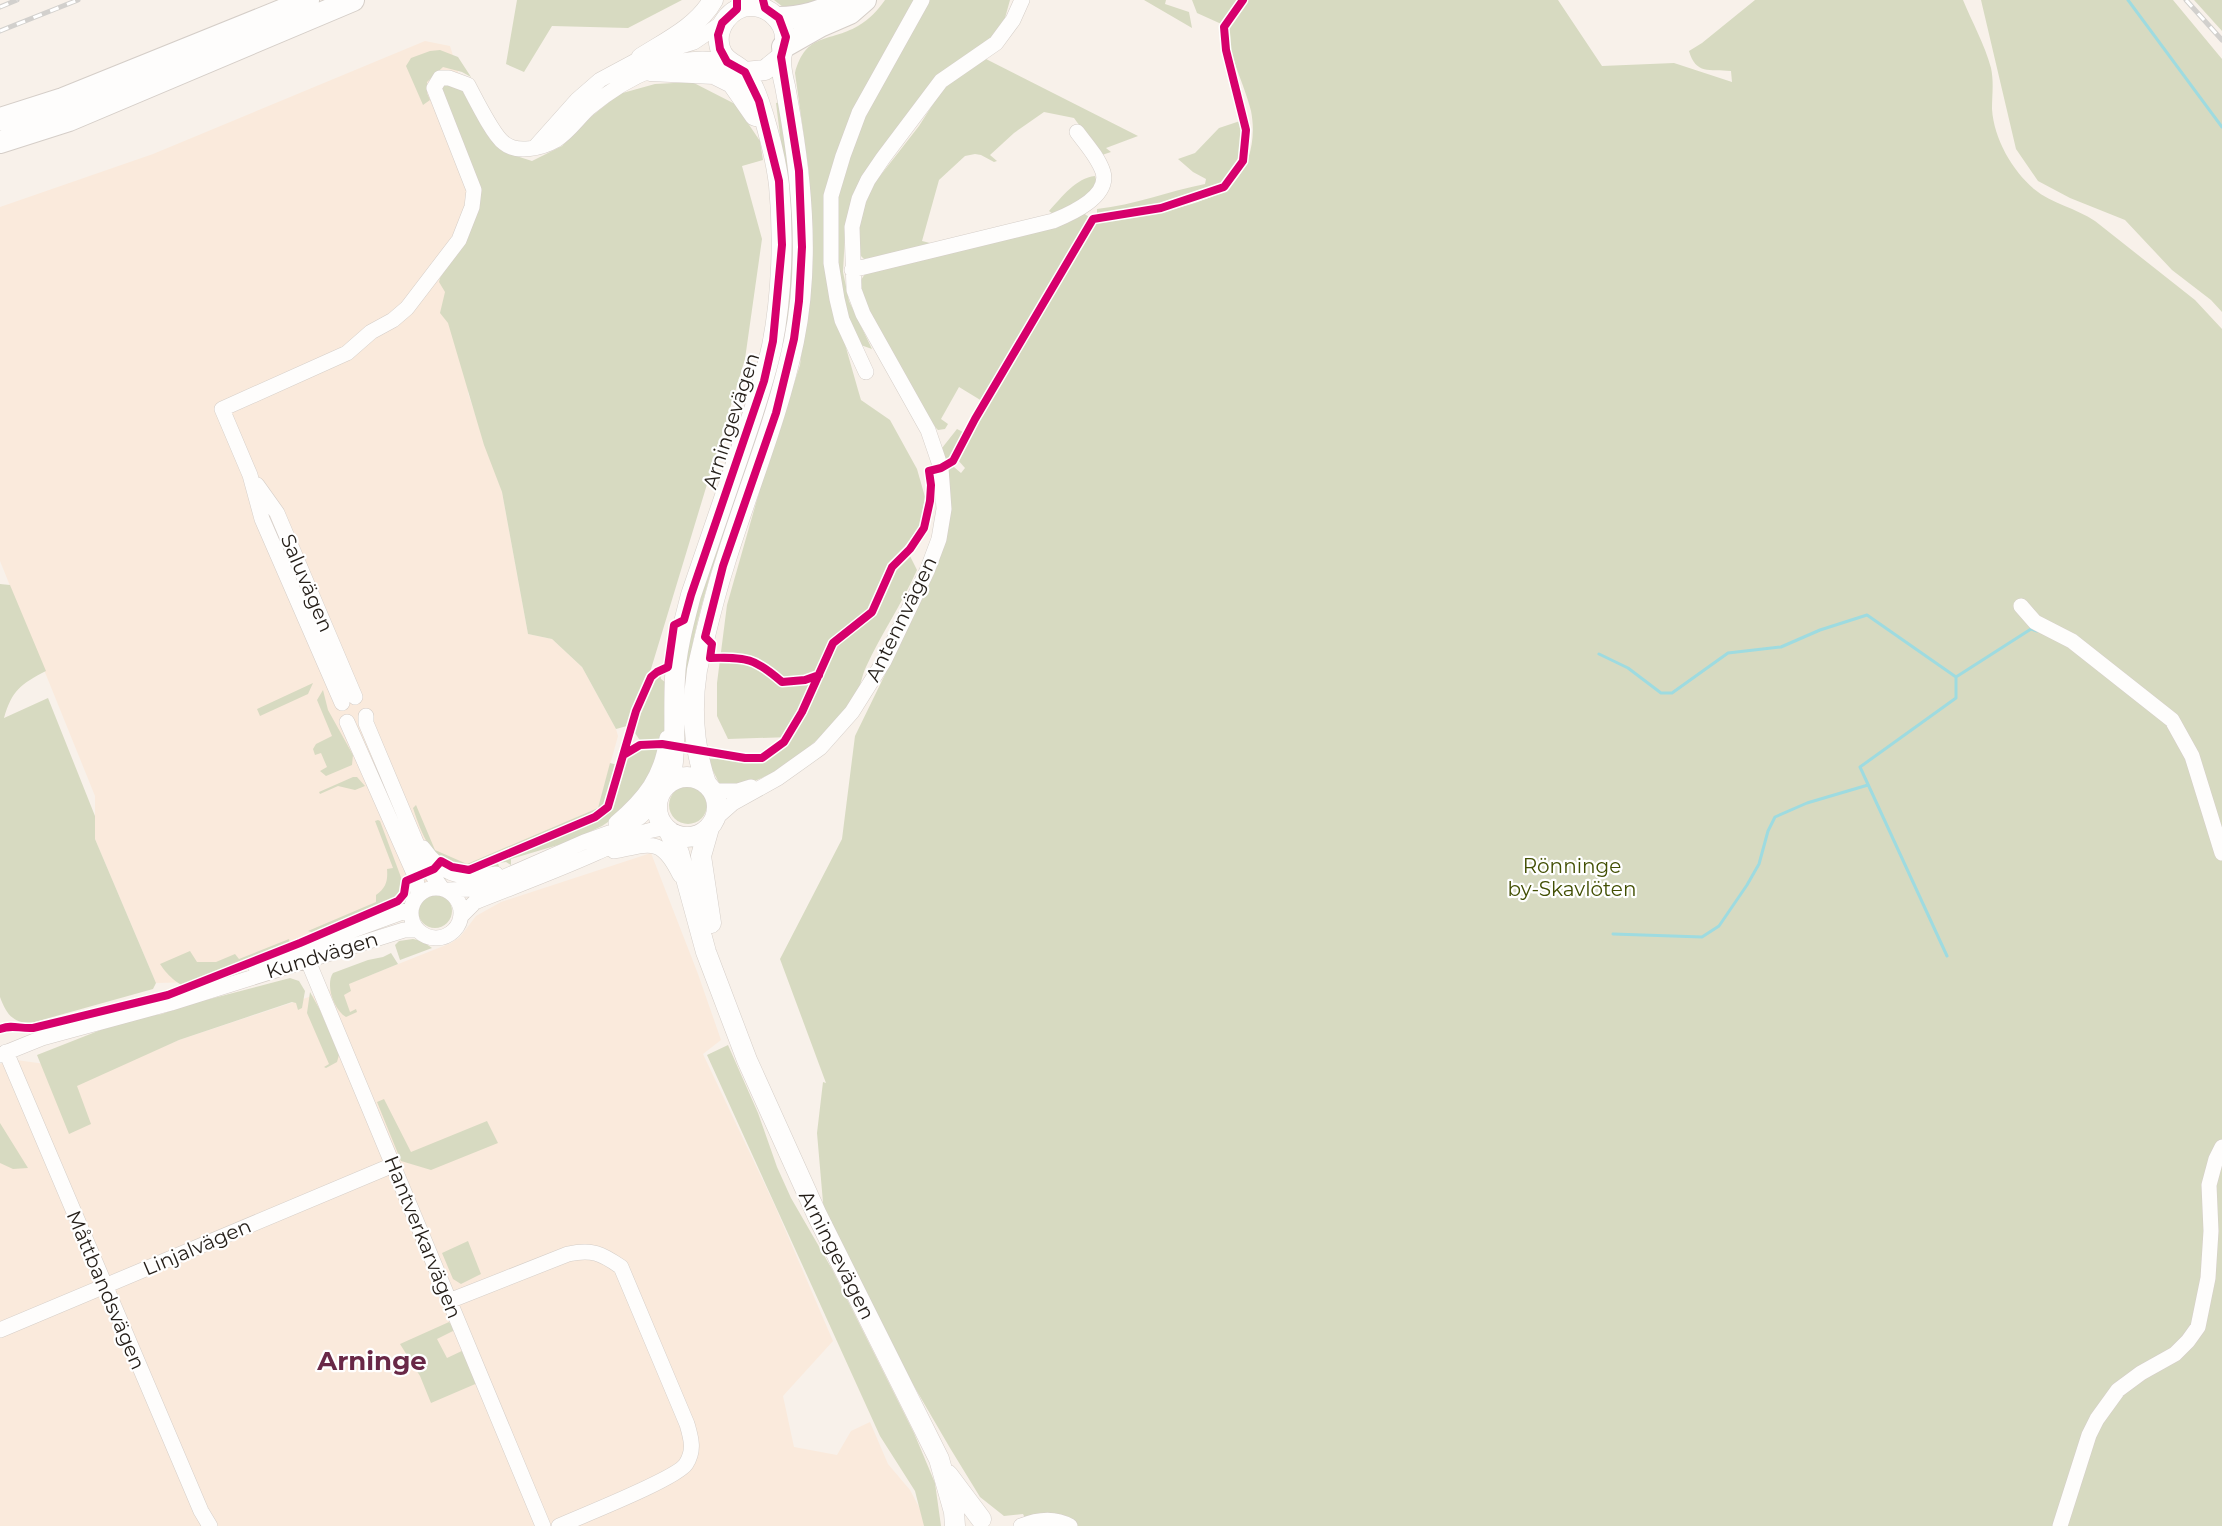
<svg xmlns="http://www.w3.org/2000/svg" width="2222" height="1526" viewBox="0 0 2222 1526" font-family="Montserrat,sans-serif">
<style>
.built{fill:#faeadc}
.green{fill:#d7dac1}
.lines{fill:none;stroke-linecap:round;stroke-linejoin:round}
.stream{stroke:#9edbe0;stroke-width:3}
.minor-casing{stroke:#d5cec8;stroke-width:16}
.major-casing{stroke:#d5cec8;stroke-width:21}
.highway-casing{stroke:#d5cec8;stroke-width:24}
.minor{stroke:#fefdfc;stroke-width:15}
.major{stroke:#fefdfc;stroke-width:20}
.highway{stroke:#fefdfc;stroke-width:22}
.rail-casing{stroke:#d2d0cd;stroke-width:5}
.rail{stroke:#fff;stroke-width:3;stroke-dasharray:9;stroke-linecap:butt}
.cycleway-casing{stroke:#fff;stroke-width:11}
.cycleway{stroke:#d6006c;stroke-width:8}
.labels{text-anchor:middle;stroke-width:4.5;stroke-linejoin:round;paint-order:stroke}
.street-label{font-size:20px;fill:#241e18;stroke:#fff}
.park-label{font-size:20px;fill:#424f03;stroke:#fff}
.district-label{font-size:26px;font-weight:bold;fill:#692847;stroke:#fff}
</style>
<rect width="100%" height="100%" fill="#f8f1ea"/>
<path class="built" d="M425,41L450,46L501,209L468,393L502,492L528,634L552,639L582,667L616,729L618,736L598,808L264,955L198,982L156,983L95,839V796L0,561V207L153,154Z
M651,853L698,974L721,1040L703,1054L775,1206L833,1341L783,1396L794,1447L837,1455L851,1431L870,1422L888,1464L910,1490L928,1524L923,1526H0V1064L9,1059L103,1072L179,1040L348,984L451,943L460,937L476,916L501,902Z"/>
<path class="green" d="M517,0H682L628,28L552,26L524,72L506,64Z
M774,0H814L818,2L804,6L783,7Z
M885,0H1010L1005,18L990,39L942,72L881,149L857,188L845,235L843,272L849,301L872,349L855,343C832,293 824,224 841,171C846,153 854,136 860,119L855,115C803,218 832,297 861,400L890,420L917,469L925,497L920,526L905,546L917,570C902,604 881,634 866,667C862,675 861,685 857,693C838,727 761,799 719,783L707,759C743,757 765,772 790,737L728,739L717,716V683L727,605L760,489L800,365L807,308L811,249L809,173L795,73C806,32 828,43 858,26C870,19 877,11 885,0Z
M1144,0H1166L1165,4L1189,12L1192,28Z
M1192,0H1558L1602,66L1674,63L1732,82L1731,71C1709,69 1696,75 1689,51L1702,43L1755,0H1963C1972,22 1985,45 1991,68C1994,82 1992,95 1992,109C1994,139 2012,170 2034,189C2052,204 2076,208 2095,221L2195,300L2222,329V1526H1029L1023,1514L1004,1516L980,1497L950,1448L897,1357L824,1214L817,1133L823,1082L826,1083L780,959L842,839L855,736L914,615L948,468L954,467L961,473L965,468L957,459L1090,227L1097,223C1130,218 1210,207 1233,183C1251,165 1256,136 1251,111C1244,82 1228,56 1228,27L1197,13Z
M1981,0H2173L2222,59V312L2211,300L2172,270L2125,220L2070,198L2038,181L2016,149Z
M2194,0H2222V31Z
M440,50L458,57L471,77L462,72L443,67L427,82V93L430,100L423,105L406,66L411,58L430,51Z
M984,58L1138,136L1106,148L1111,152L1102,155C1094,140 1083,131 1074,118L1044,112L1014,133L990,155L997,161L994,162L981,155L975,154L965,156L939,180L922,241L930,243L928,248L864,259L859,254V220L873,185L919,126L942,90L952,79Z
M692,82L735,104L760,141L763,160L742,166L762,239L745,359L651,669L627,726L616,729L582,667L552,639L528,634L502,492L484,445L448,323L440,313L445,292L439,282L440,278L467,235L479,196L441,87L447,83L460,87L490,139L510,154L532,161L562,146L581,125L619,94L655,84Z
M782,102C793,184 802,275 783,356C777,382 767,408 759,434C736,501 709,568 694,637C687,669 687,700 686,732H679L683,672L690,630L701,591L762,412L788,199L776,103Z
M1240,121C1242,140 1241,172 1221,184C1218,186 1212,187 1208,189C1173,203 1137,210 1100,215L1097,214V209C1134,205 1169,191 1205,184L1206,179L1193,172L1178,159L1195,153L1219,128Z
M1095,176L1097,183L1087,199L1053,214L1049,211C1062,197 1076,178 1095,176Z
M1082,212L1089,217L982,401L959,387L941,419L948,424L945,429L938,430C923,414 859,303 860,285C860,280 863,277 866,273Z
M957,429L965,433L953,457L946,463L942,448Z
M0,584L10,585L46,671C21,684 12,690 4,718L48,698L95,816V839L156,983L153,989L31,1023C12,1023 6,1013 0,997Z
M659,674H660L661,679L665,682L667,708L663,740L641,742L633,730L653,680Z
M313,683L308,694L260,716L257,709Z
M323,690L328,710L353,755L352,765L326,776L320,771L327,767L321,753L315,755L313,749L316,744L332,736L317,700Z
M663,747L658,767L623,812L602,826L568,842L511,859V865L506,862L498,863L499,867L482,874L471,873L467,864C454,867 436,856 429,845C422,835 417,820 413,808L416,805L435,850L467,864L598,808L610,763L622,766C631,748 644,748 663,747Z
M353,777H357L365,786L355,790L338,786L320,794L319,792Z
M669 805a19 19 0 1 1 38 0a19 19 0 1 1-38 0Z
M378,820L380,821L402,880L397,898L314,933L308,931L376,902V895C386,888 388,881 387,869L393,868L375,821Z
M418 911a17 17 0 1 1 34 0a17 17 0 1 1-34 0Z
M289,939L290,945L212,974C198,1001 173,984 160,964L190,951L197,962H216L235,954L239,959Z
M413,939L422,941L432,948L400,960L395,945L399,941Z
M391,953L398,964L349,984L351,991L344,995L350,1012L356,1009L357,1012L346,1017C334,1010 325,985 333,973L368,960L383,957Z
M290,978L299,981L305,991L302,1008L298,1010L296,1003L292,1002L179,1040L77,1086L91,1124L69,1134L37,1055L126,1020L162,1014L183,1006Z
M310,992L320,1010L339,1055L337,1062L326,1068L324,1067L329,1064L307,1013Z
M728,1045L758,1113L777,1167L791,1198L832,1269L914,1433L935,1483L941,1526H924L915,1491L880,1436L707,1055Z
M384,1099L411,1152L487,1121L498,1143L431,1170L401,1161L377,1102Z
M0,1123L28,1168L13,1169L0,1163Z
M468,1241L481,1274L461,1284L453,1279L442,1253Z
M449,1322L455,1330L437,1339L447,1358L466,1349L480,1382L431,1403L420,1376L400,1344Z"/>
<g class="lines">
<path class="stream" d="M2128,0L2222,127
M1599,654L1628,668L1661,693H1672L1728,653L1781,647L1820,630L1867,615L1956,677L2031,629L2037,631
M1613,934L1702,937L1719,926L1747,885L1759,864L1768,831L1775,817L1807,803L1868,785
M1947,956L1860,767L1956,698V677"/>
<g class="minor-casing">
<path id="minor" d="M536,146L577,100L600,80L641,58L694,42L722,23
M852,270L1053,221C1070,214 1110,197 1103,172C1098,157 1086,144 1077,132
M866,372L842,320L837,299L831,263V196L843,156L859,113L922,0
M257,485L277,513L355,697
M2021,606L2035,622L2072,641L2172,720L2192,756L2222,853
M342,703L262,519L250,475L222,409L347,353L371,332L393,320L407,308L459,240L472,207L474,190L434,88L440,78H449L468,85C475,98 493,135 504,143C517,154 542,148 556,140C569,132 578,118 589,108C626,77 679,50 727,62
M366,716V723L426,866L441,887
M347,722L416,878L418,894
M713,791H738L751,787
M716,818L733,803L778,778L820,748L852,712L884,661L927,571L939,539L944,509L941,468L928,430L863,314L854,290L852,227L859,199L868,180L883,158L941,81L996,43L1013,20L1022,0
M616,823C645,798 662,777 667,738
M423,848C444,878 463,879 496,874
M614,851C650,844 661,836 680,875
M411 913a25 25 0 1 1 50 0a25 25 0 1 1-50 0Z
M449,890L470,889L486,885L584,842L620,829L640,817L657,801
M462,915L475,902C515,886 556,871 596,853C619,843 639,830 665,828
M303,949L543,1526
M255,966L411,909
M6,1052L201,1511L210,1526
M0,1055L42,1038L171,1003L404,930H417
M449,1301L568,1254C592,1249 601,1253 621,1267L687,1424C691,1438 695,1450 686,1464C676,1479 581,1516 559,1526
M0,1330L393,1165
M1021,1526C1038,1519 1054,1517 1070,1526
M2060,1526L2089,1435L2097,1419L2118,1390L2141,1373L2175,1354L2188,1341L2198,1327L2208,1278L2211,1231L2209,1185L2216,1159L2222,1147"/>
</g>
<g class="major-casing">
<path id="major" d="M641,58C666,42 698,27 713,0
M650,71L714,74L732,83L755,116
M745,72L765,70L781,57
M657 807a30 30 0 1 1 60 0a30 30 0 1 1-60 0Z
M670,782C677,748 673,713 675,678C676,651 684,622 691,595C707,548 723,502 739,455C751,419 764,383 772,346C782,296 784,235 779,185C776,158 761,97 747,75C739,64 724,63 720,48C714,28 731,6 751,6C769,6 786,22 785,40C785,47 781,53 781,60C781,69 783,78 785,86C801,169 811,258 794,341C778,418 747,490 724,566C713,600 705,635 697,670C691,709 693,745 706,783
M709,828L701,856L711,923
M669,831L679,853L706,952L747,1060L817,1215L939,1459L954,1512L955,1526
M948,1475L981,1519"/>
</g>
<g class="highway-casing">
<path id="highway" d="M779,18C798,18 825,12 840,0
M783,47L820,26L850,13L865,0
M0,119L63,99L308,0
M0,142L69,120L353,0"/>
</g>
<use href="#minor" class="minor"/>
<use href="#major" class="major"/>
<use href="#highway" class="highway"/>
<g class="rail-casing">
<path id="rail" d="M2186,0L2222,40
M0,7L17,0
M0,31L78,0"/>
</g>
<use href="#rail" class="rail"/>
<g class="cycleway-casing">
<path id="cycleway" d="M763,0L765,8L779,18L786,37L781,57L799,171L802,247L799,301L794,339L776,413L723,566L705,637L712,644L710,658C746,657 755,658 782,682L805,680L819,675
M625,754L640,745L662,744L745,758H762L784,742L802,712L833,643L872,612L892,567L910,549L924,528L930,501L931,485L929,471L941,468L953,461L975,419L1093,219L1161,208L1224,187L1243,161L1246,130L1226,50L1224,27L1243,0
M0,1029C13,1024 19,1029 33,1028L168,995L300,943L398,901L404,894L406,881L434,869L441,861L452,867L469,870L595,817L608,807L636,711L651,677L657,672L668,667L674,625L684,620L691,595L764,381L773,341L782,245L779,181L759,101L745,72L727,62L720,49L718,35L722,23L737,9V0"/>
</g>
<use href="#cycleway" class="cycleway"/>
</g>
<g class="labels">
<g class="street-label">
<text transform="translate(731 421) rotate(-72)" y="7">Arningevägen</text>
<text transform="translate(307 583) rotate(67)" y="7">Saluvägen</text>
<text transform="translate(901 619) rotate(-64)" y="7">Antennvägen</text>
<text transform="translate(322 955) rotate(-17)" y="7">Kundvägen</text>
<text transform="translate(423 1237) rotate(68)" y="7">Hantverkarvägen</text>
<text transform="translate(197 1247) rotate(-23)" y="7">Linjalvägen</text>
<text transform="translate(837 1255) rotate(63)" y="7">Arningevägen</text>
<text transform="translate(106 1290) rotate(67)" y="7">Måttbandsvägen</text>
</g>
<g class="park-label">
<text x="1572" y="873">Rönninge<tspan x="1572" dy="23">by-Skavlöten</tspan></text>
</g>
<g class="district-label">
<text x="372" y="1370">Arninge</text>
</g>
</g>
</svg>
